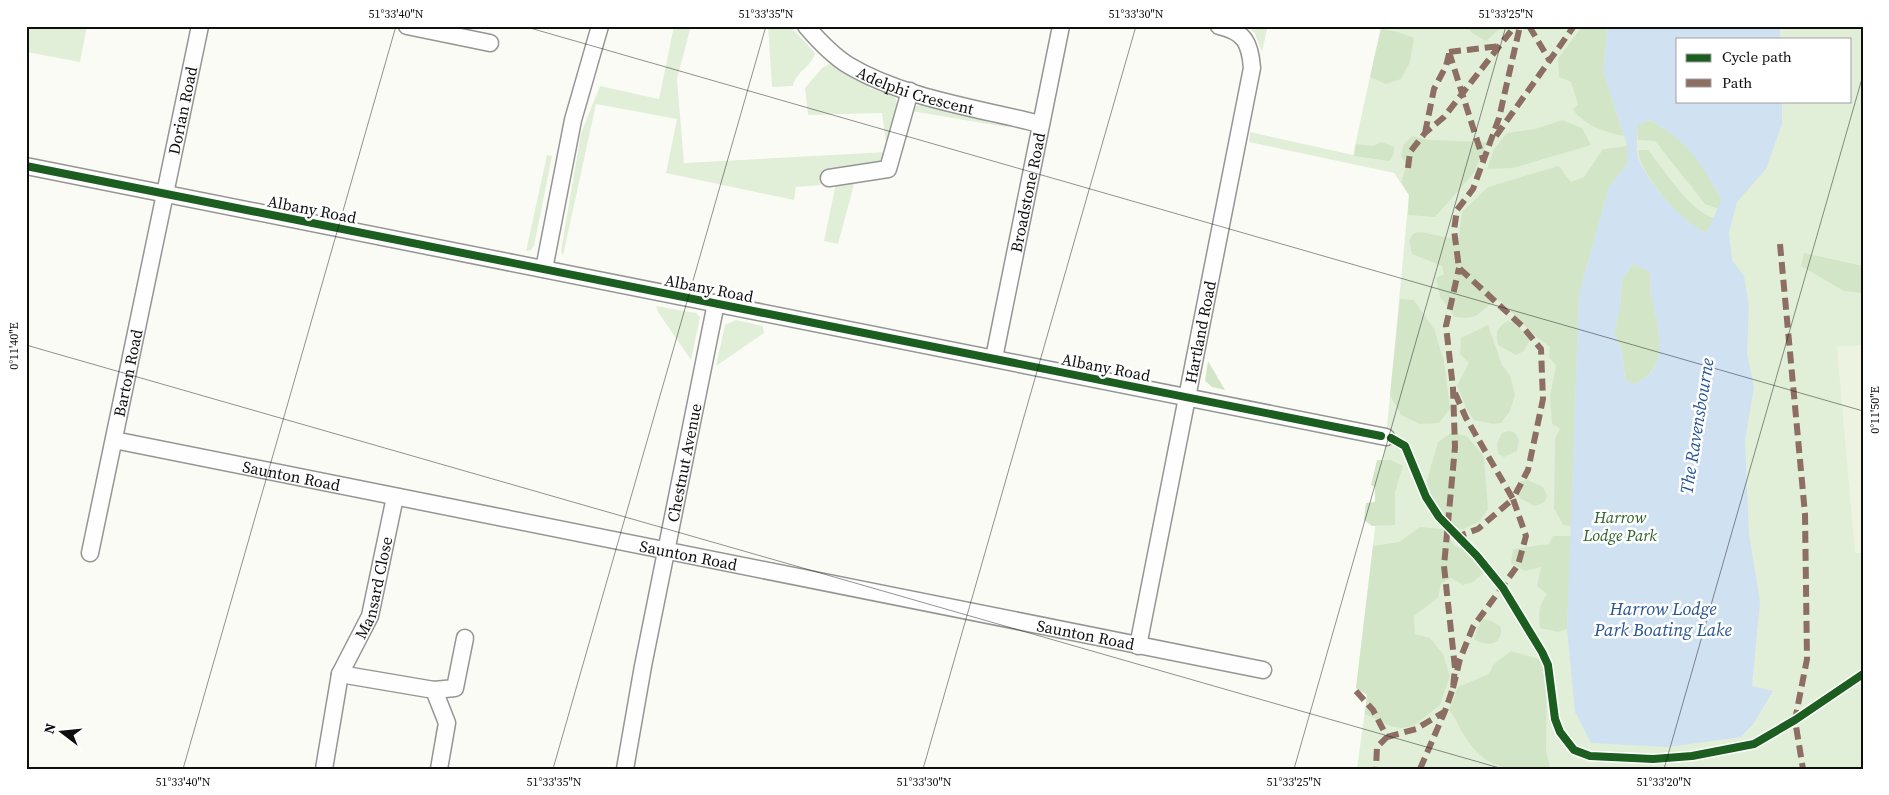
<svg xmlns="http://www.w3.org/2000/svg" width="1889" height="795" viewBox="0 0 1889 795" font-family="'Source Serif 4',serif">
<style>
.green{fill:#e2efd8;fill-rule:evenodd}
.forest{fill:#d2e6c7}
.pitch{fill:#ecf3e1}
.water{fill:#d0e1f2;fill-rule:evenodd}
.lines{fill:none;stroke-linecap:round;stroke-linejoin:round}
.minor-casing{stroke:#959593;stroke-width:19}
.minor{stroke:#fefefe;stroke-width:16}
.quiet{stroke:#8d6e63;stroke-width:6;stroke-dasharray:12 6;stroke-linecap:butt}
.cycleway-casing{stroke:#fff;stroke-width:11}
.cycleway{stroke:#1b5e20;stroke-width:8}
.ticks{fill:none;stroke:#0f0f0f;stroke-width:1;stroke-opacity:0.45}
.labels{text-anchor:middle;stroke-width:5;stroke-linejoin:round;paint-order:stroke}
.street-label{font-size:16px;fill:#0f0f0f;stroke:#fff}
.park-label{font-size:16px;font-style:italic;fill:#2a6026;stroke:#fff}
.water-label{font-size:18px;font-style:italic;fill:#265494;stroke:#fff}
.neatline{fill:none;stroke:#0f0f0f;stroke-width:2}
.ticks-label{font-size:12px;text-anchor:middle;fill:#0f0f0f}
</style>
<rect width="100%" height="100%" fill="#fbfbf6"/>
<path class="green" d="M26,26H87L80,62L26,52Z
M674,26H691L677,79L684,163L887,152L882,113L808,115L805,88L822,68L837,60L870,88L895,97L899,110L884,165L820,173L821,185L796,187L794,200L666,173L677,119L596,104L563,256L561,251L581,133L600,86L659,99Z
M768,26H790L815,53C812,67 795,72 793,86L772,87Z
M1249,26L1267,29L1262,52L1255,34Z
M1381,26H1863V769H1357L1367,695L1356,688L1387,427L1409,195L1394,173L1249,142L1250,132L1353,155ZM1678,39H1850V101H1678Z
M922,105L1012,128L911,111L915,106Z
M547,155L552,156L534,246L531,250L526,251Z
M855,181L838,244L824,241L836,183Z
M656,306L696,313L700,317L691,360L658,312Z
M736,320L763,326L764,333L716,366L725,325Z"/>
<path class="forest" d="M1467,26H1503L1486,41L1472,33Z
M1582,26H1608L1603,71L1624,136C1604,132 1586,126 1573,110L1578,104L1571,82L1559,77L1558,59Z
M1381,29L1398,32L1414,38L1410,62L1401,79L1386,84L1370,77Z
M1562,120L1582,128L1591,145L1513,168L1487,169L1494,149L1507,133L1535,129Z
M1650,120L1671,133L1696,155L1722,200L1719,209L1705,204L1655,141L1638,140L1637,125Z
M1412,136L1429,140L1487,142L1474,173L1435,217L1408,215L1409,195L1401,182L1407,165L1401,157L1403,145Z
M1382,142L1394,147V154L1389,161L1354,156L1356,144L1373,146Z
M1627,146V164L1609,187L1579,294L1571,526L1563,525L1554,508L1555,438L1560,429L1552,424L1550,396L1556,366L1549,357L1550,347C1532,335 1516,315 1499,300C1477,309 1484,321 1455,317L1440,297L1436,278L1444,274L1442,266L1412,254L1409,240L1414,233C1431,230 1443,241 1459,237L1462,212L1488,187L1559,166L1571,182L1584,177L1603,149Z
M1638,150H1648C1663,168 1692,215 1716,218L1706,233C1700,229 1692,226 1686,221C1670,207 1639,170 1638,150Z
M1804,253L1863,266V293L1844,291L1801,266Z
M1633,264L1650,271C1650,279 1650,287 1651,295C1658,326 1672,368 1634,384L1625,380L1622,350L1614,333L1620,308L1622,280Z
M1400,299L1414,300L1434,329L1444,361L1450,409L1439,423L1420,424L1401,415L1390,395Z
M1508,321L1515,323L1530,340L1524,351L1516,355L1498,345C1495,333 1497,327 1508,321Z
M1488,325L1502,365L1510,375L1515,395L1510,411L1501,423L1493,424L1474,420L1467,410L1457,385L1469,363L1460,354L1461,338Z
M1208,361L1225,390L1212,387L1205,381Z
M1509,431L1515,433L1519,440L1517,451L1504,457L1498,454L1497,443L1502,433Z
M1451,433L1467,436L1484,457L1488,509L1479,522L1461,530L1446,520L1427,493V480L1438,442Z
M1377,460H1391L1403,466L1395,492V525L1372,526L1364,520L1366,503L1375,502V487L1371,485Z
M1528,480L1543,487L1547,496L1544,503L1534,506L1520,498L1513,489L1521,481Z
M1420,527L1443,529L1455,546L1469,551L1483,566L1485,572L1473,582L1463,585L1451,578L1441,584L1438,598L1414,616L1415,634L1430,638L1443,654L1450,676L1440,705L1413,726L1401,728L1390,726L1365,714L1367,695L1356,688L1373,546L1399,542Z
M1553,536H1571L1567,629L1558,632L1540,628C1538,614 1539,605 1547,594L1537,586L1541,567L1525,571L1511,563L1513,549L1549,544Z
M1483,619L1492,621L1501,627C1503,645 1487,648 1474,639L1477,629Z
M1511,651L1539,659L1547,679L1546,751L1550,766L1548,769C1510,769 1489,773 1465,737C1459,728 1457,719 1449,710L1458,687L1489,674L1493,665Z"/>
<path class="pitch" d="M1863,345V553H1855L1837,347Z"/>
<path class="water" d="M1608,26H1780V39H1678V101H1782V124L1766,169L1737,202L1729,233L1732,260L1744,276L1749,306L1747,353L1754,387L1745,440L1749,534L1760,602L1752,686L1773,691L1754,723L1741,737L1668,747L1591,743L1575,712L1567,629L1579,294L1609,187L1627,164V145L1603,71ZM1650,120C1690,143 1700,162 1722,200L1706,233C1680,219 1651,187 1639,160C1635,151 1638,135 1637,125ZM1633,264L1650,272C1650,279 1650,288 1651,295C1658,325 1672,369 1634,384L1625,380L1622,350L1614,333L1620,308L1622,280Z"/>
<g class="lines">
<g class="minor-casing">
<g id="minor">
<path d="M407,26L490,43"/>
<path id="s1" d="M806,26C818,40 832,55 848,65C903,98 977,108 1040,124"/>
<path d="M26,166L1386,437"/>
<path d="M829,178L888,169L910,91"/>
<path d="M544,269L573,120L600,26"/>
<path id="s2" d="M994,358L1061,26"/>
<path id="s3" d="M114,440L1263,670"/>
<path id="s4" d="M90,553L200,26"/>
<path id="s5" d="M1138,646L1252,68C1250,43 1245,32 1219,26"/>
<path d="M340,674L434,690L447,723L439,769"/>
<path d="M434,690L455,688L465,638"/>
<path id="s6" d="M324,769L340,674L370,616L395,497"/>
<path id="s7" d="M625,769L643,666L716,303"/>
</g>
</g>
<use href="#minor" class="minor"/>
<path class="quiet" d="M1529,26L1550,61
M1449,52L1483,159
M1449,52L1500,46
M1425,133L1434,89L1446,66L1449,54
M1496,136L1574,26
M1408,168L1410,152L1425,133L1444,117L1515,26
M1780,244L1805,514L1807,659L1795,720L1803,769
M1455,393L1466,418L1513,499L1478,529L1459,536
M1453,688L1460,659L1473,627L1518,565L1526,536L1513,499L1528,470L1543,399L1541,349L1522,326L1459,268L1454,230L1457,210L1473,189L1499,118L1520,26
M1356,691L1373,710L1387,737L1377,747L1376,769
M1387,737L1416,729L1444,712
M1420,769L1445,711L1453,688L1455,668L1444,566L1455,447L1453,388L1446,326L1459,268"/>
<g class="cycleway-casing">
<path id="cycleway" d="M26,166L1381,436
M1391,438L1405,446L1426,497L1439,517L1477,556L1503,588L1542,652L1548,665L1555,719L1560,732L1574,750L1590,756L1653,759L1692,756L1754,744L1795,720L1863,674"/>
</g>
<use href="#cycleway" class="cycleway"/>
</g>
<path class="ticks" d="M523,26L1863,411M26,345L1503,769M183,769L396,26M553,769L766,26M923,769L1136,26M1294,769L1506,26M1664,769L1863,75"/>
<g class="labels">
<g class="street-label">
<text dy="6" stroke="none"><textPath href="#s1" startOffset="130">Adelphi Crescent</textPath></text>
<text dy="6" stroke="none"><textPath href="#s4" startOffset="452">Dorian Road</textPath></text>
<text dy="6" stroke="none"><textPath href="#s2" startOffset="169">Broadstone Road</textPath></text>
<text transform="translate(312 209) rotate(11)" y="6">Albany Road</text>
<text transform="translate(709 288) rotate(11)" y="6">Albany Road</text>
<text dy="6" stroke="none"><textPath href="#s5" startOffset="320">Hartland Road</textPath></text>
<text transform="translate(1106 367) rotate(11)" y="6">Albany Road</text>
<text dy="6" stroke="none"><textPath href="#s4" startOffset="184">Barton Road</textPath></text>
<text dy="6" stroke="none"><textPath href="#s7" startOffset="312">Chestnut Avenue</textPath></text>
<text dy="6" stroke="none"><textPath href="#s3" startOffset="181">Saunton Road</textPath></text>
<text dy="6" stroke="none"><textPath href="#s3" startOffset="586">Saunton Road</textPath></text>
<text dy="6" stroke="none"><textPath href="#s6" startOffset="190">Mansard Close</textPath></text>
<text dy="6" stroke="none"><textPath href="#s3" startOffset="991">Saunton Road</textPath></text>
</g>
<g class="park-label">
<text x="1620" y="523">Harrow<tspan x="1620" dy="18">Lodge Park</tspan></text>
</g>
<g class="water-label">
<text transform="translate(1697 426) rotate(-81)" y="6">The Ravensbourne</text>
<text x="1663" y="615">Harrow Lodge<tspan x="1663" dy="21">Park Boating Lake</tspan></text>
</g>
</g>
<rect width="1889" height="795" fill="none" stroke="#ffffff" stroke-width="55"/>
<rect x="1676" y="38" width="175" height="65" fill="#ffffff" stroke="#9f9f9f"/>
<rect x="1686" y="54" width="25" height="8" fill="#1b5e20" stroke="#9f9f9f"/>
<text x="1722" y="62" font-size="15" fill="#0f0f0f">Cycle path</text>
<rect x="1686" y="79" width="25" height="8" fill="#8d6e63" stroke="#9f9f9f"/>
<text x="1722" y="88" font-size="15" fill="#0f0f0f">Path</text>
<g transform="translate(62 732) rotate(286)" stroke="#ffffff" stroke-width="4" paint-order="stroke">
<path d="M0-4L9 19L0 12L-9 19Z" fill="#0f0f0f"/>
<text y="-8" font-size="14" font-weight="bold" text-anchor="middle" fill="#0f0f0f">N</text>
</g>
<rect x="28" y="28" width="1834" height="740" class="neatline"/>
<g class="ticks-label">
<text x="396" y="18">51°33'40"N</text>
<text x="766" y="18">51°33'35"N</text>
<text x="1136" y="18">51°33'30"N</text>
<text x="1506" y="18">51°33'25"N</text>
<text transform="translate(14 346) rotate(-90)" y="4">0°11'40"E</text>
<text transform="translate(1875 410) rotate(-90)" y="4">0°11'50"E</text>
<text x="183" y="786">51°33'40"N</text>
<text x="554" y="786">51°33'35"N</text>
<text x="924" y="786">51°33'30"N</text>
<text x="1294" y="786">51°33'25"N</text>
<text x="1664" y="786">51°33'20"N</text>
</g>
</svg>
